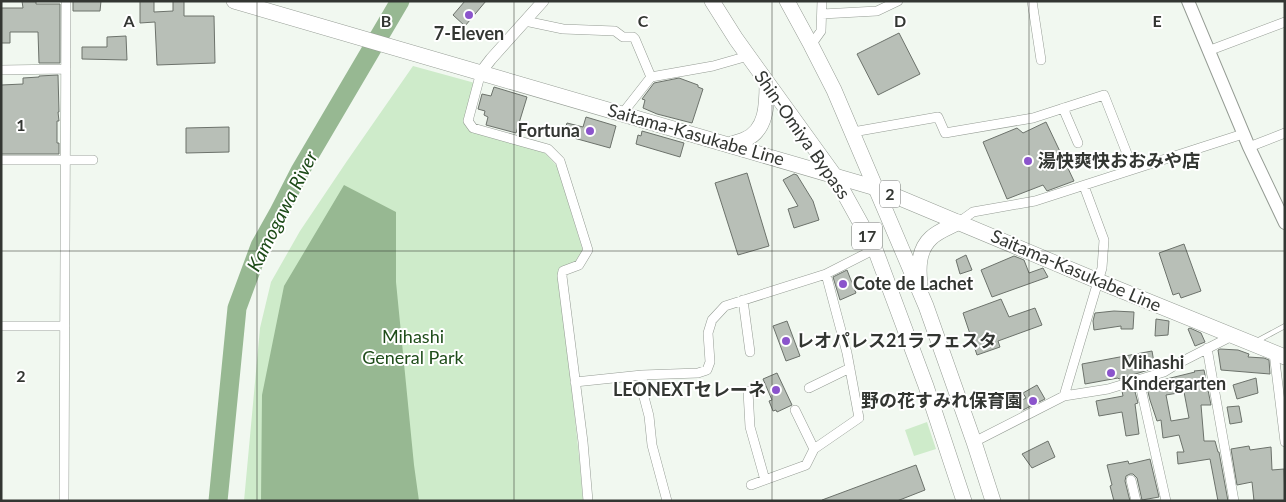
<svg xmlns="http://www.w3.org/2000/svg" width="1286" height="502" viewBox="0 0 1286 502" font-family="Lato,'Noto Sans JP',sans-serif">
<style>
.green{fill:#ceebca}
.water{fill:#97b892}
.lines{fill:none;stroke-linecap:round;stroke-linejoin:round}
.river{stroke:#97b892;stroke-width:19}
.building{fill:#b8bfb7;stroke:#6c726b;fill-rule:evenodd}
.service-casing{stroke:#959c94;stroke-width:5.5}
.minor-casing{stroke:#959c94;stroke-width:10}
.tertiary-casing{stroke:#959c94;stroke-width:12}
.secondary-casing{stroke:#959c94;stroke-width:14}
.primary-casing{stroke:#959c94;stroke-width:16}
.trunk-casing{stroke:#959c94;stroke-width:16}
.service{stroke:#fff;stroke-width:4.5}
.minor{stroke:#fff;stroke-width:9}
.tertiary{stroke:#fff;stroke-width:11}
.secondary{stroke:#fff;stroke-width:12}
.primary{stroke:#fff;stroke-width:15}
.trunk{stroke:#fff;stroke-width:15}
.grid{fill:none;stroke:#333632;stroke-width:1;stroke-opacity:0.55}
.poi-dot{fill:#8b54cc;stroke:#fff;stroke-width:2}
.labels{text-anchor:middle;stroke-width:4;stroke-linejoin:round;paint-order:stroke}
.shield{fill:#fff;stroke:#707270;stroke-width:1}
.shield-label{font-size:16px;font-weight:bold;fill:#333632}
.poi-label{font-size:18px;font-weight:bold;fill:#333632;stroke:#fff;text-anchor:start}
.street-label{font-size:18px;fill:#333632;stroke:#fff}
.park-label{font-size:18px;fill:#1f4d1a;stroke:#fff}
.water-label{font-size:19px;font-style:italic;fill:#1c4a17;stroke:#fff}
.grid-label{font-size:16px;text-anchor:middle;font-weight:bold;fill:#333632;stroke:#fff;stroke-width:4;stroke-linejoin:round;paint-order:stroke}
</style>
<rect width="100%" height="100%" fill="#f1f8f0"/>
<path class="green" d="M413,66L475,83L470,130L545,153L557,166L583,251L578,262L559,272L580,465L583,501H244L260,328L271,282L300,231L347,161Z
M927,422L936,449L914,456L905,430Z"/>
<path class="water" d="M344,185L396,212V282L414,465L419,501H261L262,395L284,286Z"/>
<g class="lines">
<path class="river" d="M218,501L237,308L260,246L278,214L300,171L400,1"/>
</g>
<path class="building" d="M22,1H36V4H60V63H39L38,32H10V43H1V8H23Z
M73,1H101L100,11H73Z
M140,1H154V12L173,11V1H184V16H214L215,63L157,65L155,22L140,23Z
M465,1H486L465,26L453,15Z
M899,33L920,74L878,95L857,54Z
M126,36L127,60L82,59V47H107V37Z
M58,75L59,112H58L59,121H57V143H59V154H1V85L23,84V78L39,77V76Z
M679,78L698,85V87L703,89L692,123L657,114L643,108L645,100L642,99L654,83Z
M494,87L527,97L516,133L486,125L488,117L484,115L485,111L478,109L482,94L491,96Z
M586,117L616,126L610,148L563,135L567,123L583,127Z
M1046,122L1074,181L1047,191L1043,185L1007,199L983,142L1017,128L1023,133Z
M229,127V152L186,153V128Z
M642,131L684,143L680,157L636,144L638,135L641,136Z
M747,173L769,246L738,255L715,183Z
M794,174L797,175L813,201L819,220L794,228L788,209L798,206L783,180Z
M1184,244L1201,291L1181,298L1179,293L1173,295L1159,253Z
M966,255L972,270L960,274L956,260Z
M1014,256L1024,260L1029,273L1043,268L1048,277L992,297L981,270Z
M847,270L856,293L840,300L833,277Z
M1001,299L1009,317L1035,308L1042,325L998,341L1000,347L977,355L963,313Z
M1114,311L1134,312L1133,329H1121V326L1094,330L1093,321L1095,313Z
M1156,319L1169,321L1168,335L1155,336Z
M787,321L800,356L786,361L773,326Z
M1190,328L1201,333L1205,342L1195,346L1188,329Z
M1220,349L1238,350L1249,354L1248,357L1264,358L1269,360L1270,374L1221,370L1218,350Z
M1152,351L1155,368L1119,379L1118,378L1085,384L1082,364Z
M1204,370L1211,405H1201L1204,441H1215L1218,452H1219L1228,501H1218L1210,459L1178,464L1177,452H1184L1179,435L1163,438L1161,420L1157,421L1150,400L1146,384L1195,372L1194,371ZM1184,392L1189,418L1171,421L1166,395Z
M777,373L792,405L777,412L776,410L773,411L769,401L772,400L763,379Z
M1256,378L1258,393L1237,399L1233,385Z
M1037,385L1045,399L1021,411L1017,403L1026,398L1023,393Z
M1134,388L1138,403L1135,404L1139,434L1126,436L1122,412L1099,416L1096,401L1123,396L1122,391Z
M1239,406L1242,422L1230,424L1227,407Z
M1048,441L1055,457L1032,468L1022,454Z
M1249,446L1250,450L1271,447L1272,470L1284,469L1285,501H1254L1252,482L1237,485L1231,449Z
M1150,459L1159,497L1142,500L1137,478L1133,474H1130L1126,476L1125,481L1130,501H1114L1110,486L1112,485L1107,465L1128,461L1129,464Z
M916,465L925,490L897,501H822V500Z"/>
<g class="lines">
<g class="service-casing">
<path id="service" d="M1257,341L1285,326"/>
</g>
<g class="minor-casing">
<path id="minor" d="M1032,1L1041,60
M822,14L877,11L898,1
M525,21L563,29L615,31L623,37H633L635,39L651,77
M811,45L821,31L822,1
M1208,51L1285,22
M1,70L66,69
M481,72L468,121L473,128L548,149L560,161L588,250L579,265L563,271L562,276L583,442L588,501
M1063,108L1078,143
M622,114L651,77L713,66L748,56
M853,132L938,117L945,133L1033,118L1104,95L1133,169
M1249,147L1285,133
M1,160H93
M959,222L973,212L1035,201L1243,134
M743,300L750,352
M1,326H65
M1207,348L1234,501
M1274,353L1285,442
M642,375L644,397L649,416L652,445L667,501
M1139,380L1166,501
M575,382L642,375L698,373L707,370L710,362L708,333L712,320L725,306L826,274L875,249
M809,388L850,368
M748,391L750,427L765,480
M1064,396L1102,268L1104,240L1084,186
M795,410L814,449
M974,442L1064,396L1108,389L1164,372L1177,364L1232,336
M1131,480L1136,501
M751,485L806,465L814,449L859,418L847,353L826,274
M64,501L66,1"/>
</g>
<g class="tertiary-casing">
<path id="tertiary" d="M481,72L491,59L543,1"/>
</g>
<g class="secondary-casing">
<path id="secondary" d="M1188,1L1249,147L1285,223"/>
</g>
<g class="primary-casing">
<path id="primary" d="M234,1L876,188L1098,281L1285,357
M729,145C734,143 739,142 744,140C767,131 767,104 767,83"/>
</g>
<g class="trunk-casing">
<path id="trunk" d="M712,1L736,39L834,175L875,249L926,386L964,501
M787,1L811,45L834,90L926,306L974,442L993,501
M920,283C918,268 919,249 931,238C938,231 950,227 959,222"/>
</g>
<use href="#service" class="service"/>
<use href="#minor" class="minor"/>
<use href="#tertiary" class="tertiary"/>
<use href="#secondary" class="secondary"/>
<use href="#primary" class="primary"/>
<use href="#trunk" class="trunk"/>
</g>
<path class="grid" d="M257,1V501M514,1V501M772,1V501M1029,1V501M1,251H1285"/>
<g class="poi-dot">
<circle cx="469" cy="15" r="5"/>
<circle cx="590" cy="131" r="5"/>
<circle cx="1028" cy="161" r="5"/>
<circle cx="843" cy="284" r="5"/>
<circle cx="786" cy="341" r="5"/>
<circle cx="1111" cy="373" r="5"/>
<circle cx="776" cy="390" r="5"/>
<circle cx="1033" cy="401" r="5"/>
</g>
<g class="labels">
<g class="shield">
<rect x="880" y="180.5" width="20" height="27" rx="4"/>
<rect x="852" y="222.5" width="30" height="27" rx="4"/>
</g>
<g class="shield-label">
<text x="890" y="200">2</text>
<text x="867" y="242">17</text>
</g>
<g class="poi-label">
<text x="469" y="40" text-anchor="middle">7-Eleven</text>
<text x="580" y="137" text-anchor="end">Fortuna</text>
<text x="1038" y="167">湯快爽快おおみや店</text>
<text x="853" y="290">Cote de Lachet</text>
<text x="796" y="347">レオパレス21ラフェスタ</text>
<text x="1121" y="369">Mihashi<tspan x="1121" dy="21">Kindergarten</tspan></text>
<text x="766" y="396" text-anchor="end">LEONEXTセレーネ</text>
<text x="1023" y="407" text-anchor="end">野の花すみれ保育園</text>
</g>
<g class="street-label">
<text transform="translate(696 135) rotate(16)" y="6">Saitama-Kasukabe Line</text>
<text transform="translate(802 135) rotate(55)" y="6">Shin-Omiya Bypass</text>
<text transform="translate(1076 271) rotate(23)" y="6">Saitama-Kasukabe Line</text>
</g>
<g class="park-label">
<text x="413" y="343">Mihashi<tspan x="413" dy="21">General Park</tspan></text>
</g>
<g class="water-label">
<text transform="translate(282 211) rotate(-63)" y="7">Kamogawa River</text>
</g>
</g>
<g class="grid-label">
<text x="129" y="27">A</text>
<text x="386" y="27">B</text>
<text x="643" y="27">C</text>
<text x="900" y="27">D</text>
<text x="1157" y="27">E</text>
<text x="21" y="131">1</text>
<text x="21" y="382">2</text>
</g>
<rect width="1286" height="502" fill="none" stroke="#333632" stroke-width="5"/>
</svg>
